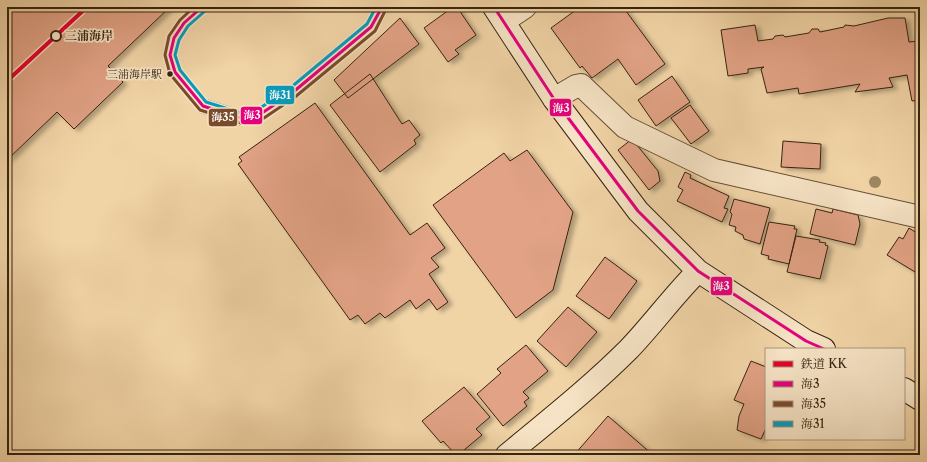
<svg xmlns="http://www.w3.org/2000/svg" width="927" height="462" viewBox="0 0 927 462" font-family="'Libre Caslon Text','Noto Serif JP',serif">
<style>
.building{fill:#e1a285;stroke:#372310;filter:url(#shadow)}
.lines{fill:none;stroke-linecap:round;stroke-linejoin:round}
.lane-casing{stroke:#664f36;stroke-width:15}
.street-casing{stroke:#664f36;stroke-width:24}
.secondary-casing{stroke:#372310;stroke-width:24}
.lane{stroke:#f6e3c5;stroke-width:13}
.street{stroke:#f6e3c5;stroke-width:22}
.secondary{stroke:#f6e3c5;stroke-width:22}
.bus-1-casing{stroke:#f6e3c5;stroke-width:6}
.bus-2-casing{stroke:#f6e3c5;stroke-width:6}
.bus-3-casing{stroke:#f6e3c5;stroke-width:6}
.bus-1{stroke:#e5007d;stroke-width:3}
.bus-2{stroke:#7a4b2a;stroke-width:3}
.bus-3{stroke:#069cbb;stroke-width:3}
.rail-1-casing{stroke:#f6e3c5;stroke-width:7}
.rail-1{stroke:#e4002b;stroke-width:4}
.tree{fill:#9d8863}
.stop-dot{fill:#f6e3c5;stroke:#372310;stroke-width:2}
.bus-dot{fill:#372310;stroke:#f6e3c5;stroke-width:1.5}
.labels{text-anchor:middle;stroke-width:3.5;stroke-linejoin:round;paint-order:stroke}
.bus-label{font-size:11px;fill:#372310;stroke:#f6e3c5;text-anchor:end}
.stop-label{font-size:12px;font-weight:bold;fill:#372310;stroke:#f6e3c5;text-anchor:start}
.line-badge{stroke:#f6e3c5;stroke-width:1.5}
.badge-label{font-size:11px;text-anchor:middle;font-weight:bold;fill:#fff}
</style>
<defs>
<filter id="shadow"><feDropShadow dx="4.5" dy="2.5" stdDeviation="2" flood-color="#0004"/></filter>
</defs>
<rect width="100%" height="100%" fill="#f1d4a6"/>
<filter id="stains"><feTurbulence type="fractalNoise" baseFrequency=".005" numOctaves="4"/><feColorMatrix values="0 0 0 0 .2 0 0 0 0 .09 0 0 0 0 .02 0 0 0 .5 -.17"/></filter>
<radialGradient id="worn" r=".72"><stop offset=".6" stop-color="#630" stop-opacity="0"/><stop offset="1" stop-color="#630" stop-opacity=".3"/></radialGradient>
<path class="building" d="M7,7H170L108,66L123,82L74,129L57,112L7,160Z
M453,7H457L476,35L455,50L459,54L448,62L424,28Z
M580,7H623L665,64L636,85L618,59L592,78L582,66L580,68L551,28Z
M400,18L419,44L348,98L334,80Z
M888,18H905L909,42L920,41V100L912,101L907,75L889,78L893,87L855,92L860,84L799,94L798,88L767,93L761,69L764,67L748,69V73L728,76L721,30L755,25L758,41L773,39L775,36L783,35L785,37L809,33L812,29H818L820,32L844,27L845,25L854,26Z
M370,74L402,124L409,120L420,135L414,140L416,144L380,172L330,105Z
M672,76L690,102L656,126L638,100Z
M315,103L410,235L427,223L445,248L431,258L439,267L429,274L448,302L437,310L429,299L416,309L410,300L385,318L380,313L365,324L358,315L350,320L238,164L242,161L239,157Z
M690,105L709,131L691,144L671,118Z
M632,139L658,171L660,181L649,190L618,150Z
M783,141L821,144L820,169L781,167Z
M527,150L573,212L553,290L516,318L433,205L504,153L510,161Z
M685,172L691,175L690,178L729,196L724,208L728,209L722,222L677,201L683,190L678,187Z
M734,199L770,208L760,244L744,239L743,235L735,231L736,227L729,225L732,214L730,212Z
M816,209L832,213L833,209L858,215L860,224L855,245L810,234Z
M769,222L795,226L794,229H797L789,264L768,259L769,256L761,254Z
M909,228L920,235V275L887,255L899,237L903,239Z
M796,236L820,240L819,242L826,243L825,245L828,246L820,279L787,272Z
M605,257L637,281L609,319L576,296Z
M568,307L597,332L566,367L537,341Z
M526,345L548,371L523,392L529,398L524,402L527,406L503,426L477,394L501,373L497,369Z
M751,361L766,367V428L761,439L737,430L739,416L744,404L734,400Z
M464,387L490,417L476,429L482,435L458,455H456L443,441L441,443L422,421Z
M608,416L653,455H574Z"/>
<g class="lines">
<g class="lane-casing">
<path id="lane" d="M202,7L184,23L174,38L170,55L175,72L203,106L241,118L262,113L292,93L371,27L382,7"/>
</g>
<g class="street-casing">
<path id="street" d="M504,21L525,7
M554,99L576,86L581,85L625,127L714,170L920,217"/>
</g>
<g class="secondary-casing">
<path id="secondary" d="M494,7L554,99L638,211L698,271L806,341L824,349
M904,389L920,399
M507,455C548,421 591,387 629,349C653,324 673,296 698,271"/>
</g>
<use href="#lane" class="lane"/>
<use href="#street" class="street"/>
<use href="#secondary" class="secondary"/>
<g class="bus-1-casing">
<path id="bus-1" d="M202,7L184,23L174,38L170,55L175,72L203,106L241,118L262,113L292,93L371,27L382,7
M494,7L554,99L638,211L698,271L806,341L824,349"/>
</g>
<g class="bus-2-casing">
<path id="bus-2" d="M194,7L180,20L169,36L165,55L170,74L200,110L241,123L264,118L295,97L375,31L386,9"/>
</g>
<g class="bus-3-casing">
<path id="bus-3" d="M205,11L188,26L179,40L175,55L180,70L206,102L241,113L260,108L289,89L367,24L376,7"/>
</g>
<use href="#bus-1" class="bus-1"/>
<use href="#bus-2" class="bus-2"/>
<use href="#bus-3" class="bus-3"/>
<g class="rail-1-casing">
<path id="rail-1" d="M7,81L87,7"/>
</g>
<use href="#rail-1" class="rail-1"/>
</g>
<circle class="tree" cx="875" cy="182" r="6"/>
<circle class="stop-dot" cx="56" cy="36" r="5"/>
<circle class="bus-dot" cx="170" cy="74" r="3.5"/>
<g class="labels">
<g class="bus-label">
<text x="162" y="78">三浦海岸駅</text>
</g>
<g class="stop-label">
<text x="65" y="40">三浦海岸</text>
</g>
</g>
<g class="line-badge">
<rect x="265" y="85" width="30" height="20" rx="4" fill="#069cbb"/>
<rect x="549" y="98" width="23" height="19" rx="4" fill="#e5007d"/>
<rect x="240" y="106" width="23" height="19" rx="4" fill="#e5007d"/>
<rect x="208" y="108" width="30" height="19" rx="4" fill="#7a4b2a"/>
<rect x="710" y="276" width="23" height="20" rx="4" fill="#e5007d"/>
</g>
<g class="badge-label">
<text x="280" y="99">海31</text>
<text x="561" y="112">海3</text>
<text x="252" y="119">海3</text>
<text x="223" y="121">海35</text>
<text x="721" y="290">海3</text>
</g>
<rect width="927" height="462" fill="none" stroke="#f1d4a6" stroke-width="24"/>
<rect x="8" y="8" width="911" height="446" fill="none" stroke="#372310" stroke-width="2"/>
<rect x="12" y="12" width="903" height="438" fill="none" stroke="#372310"/>
<rect x="765" y="348" width="140" height="92" fill="#f6e3c5" stroke="#aa967d"/>
<rect x="773" y="361" width="20" height="6" fill="#e4002b" stroke="#aa967d"/>
<text x="801" y="368" font-size="12" fill="#372310">鉄道 KK</text>
<rect x="773" y="381" width="20" height="6" fill="#e5007d" stroke="#aa967d"/>
<text x="801" y="388" font-size="12" fill="#372310">海3</text>
<rect x="773" y="401" width="20" height="6" fill="#7a4b2a" stroke="#aa967d"/>
<text x="801" y="408" font-size="12" fill="#372310">海35</text>
<rect x="773" y="421" width="20" height="6" fill="#069cbb" stroke="#aa967d"/>
<text x="801" y="428" font-size="12" fill="#372310">海31</text>
<rect width="100%" height="100%" filter="url(#stains)"/>
<rect width="100%" height="100%" fill="url(#worn)"/>
</svg>
